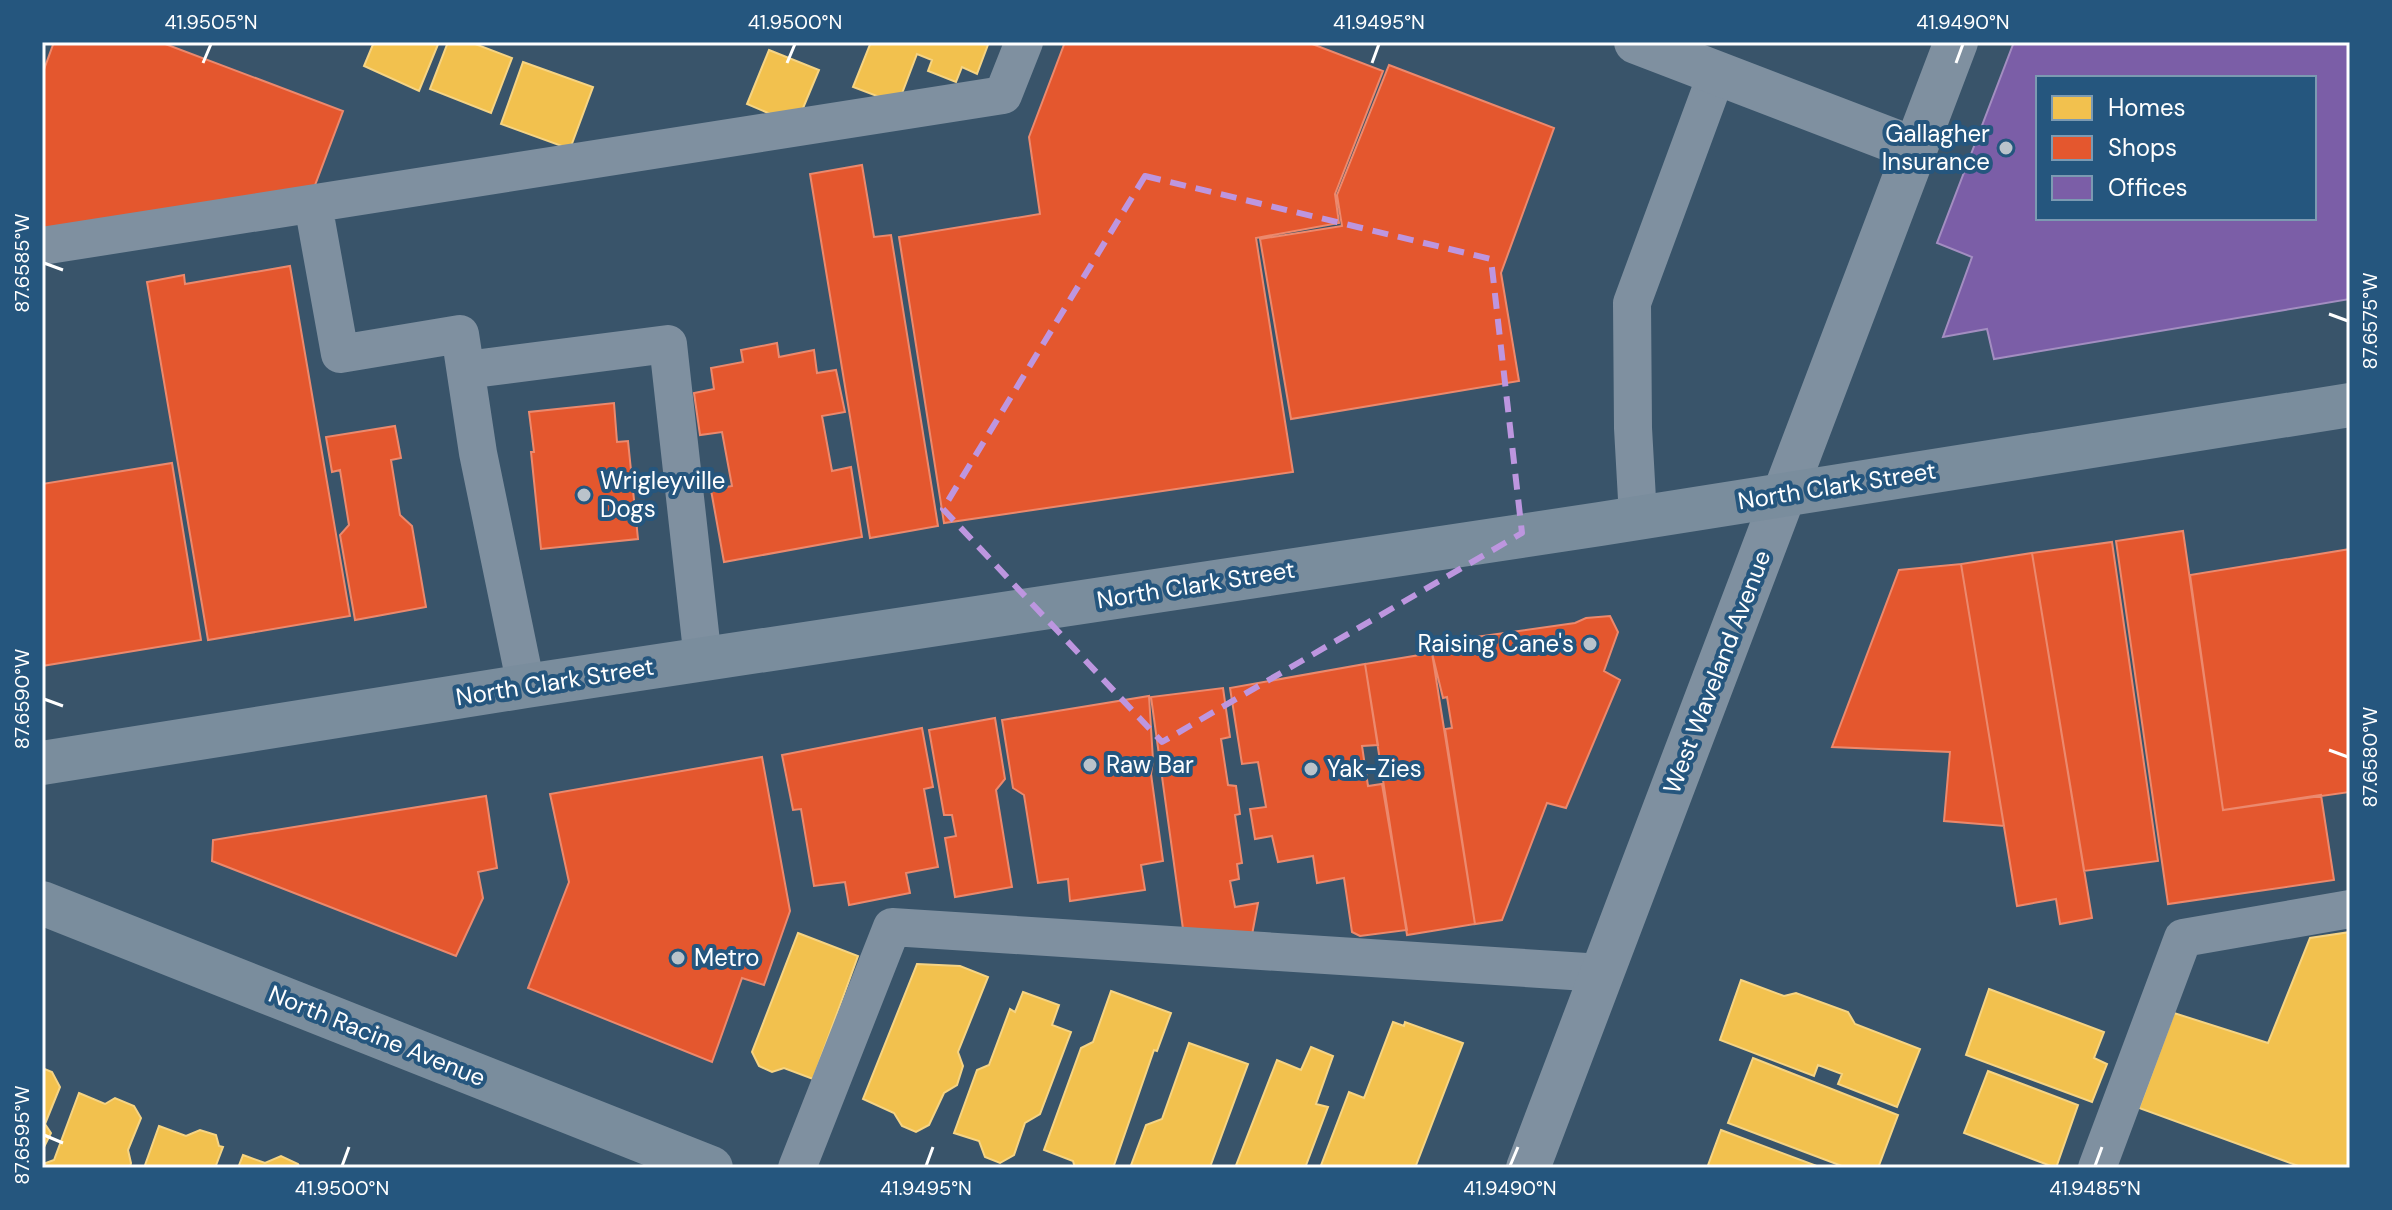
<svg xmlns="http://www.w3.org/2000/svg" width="2392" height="1210" viewBox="0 0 2392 1210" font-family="'DM Sans',sans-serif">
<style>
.homes{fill:#f2c14e;stroke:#f6d483;stroke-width:2}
.shops{fill:#e4572e;stroke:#ec896d;stroke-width:2}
.offices{fill:#7b5ea7;stroke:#a38ec1;stroke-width:2;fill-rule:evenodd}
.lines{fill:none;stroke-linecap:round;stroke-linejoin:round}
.lane{stroke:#7f90a0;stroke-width:38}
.street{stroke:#7f90a0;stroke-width:44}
.secondary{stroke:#7a8d9d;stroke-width:44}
.marked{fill:none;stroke:#bd96df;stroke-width:6;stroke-dasharray:16 10;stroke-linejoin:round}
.ticks{fill:none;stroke:#fff;stroke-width:3}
.poi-dot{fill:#bac3cb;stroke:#25567e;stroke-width:3}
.labels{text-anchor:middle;stroke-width:8;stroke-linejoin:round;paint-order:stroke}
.poi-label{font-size:24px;fill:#fff;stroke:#25567e;text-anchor:start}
.street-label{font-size:24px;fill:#fff;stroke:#25567e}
.neatline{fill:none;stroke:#fff;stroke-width:3}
.ticks-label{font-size:20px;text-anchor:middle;fill:#fff}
</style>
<rect width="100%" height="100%" fill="#39546a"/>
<path class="homes" d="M374,42H439L419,91L364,66Z
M448,42H470L512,58L491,113L430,89Z
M871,42H989L977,74L962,67L956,82L928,71L932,60L917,54L898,104L853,87Z
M769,50L819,70L796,125L747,104Z
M523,62L593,87L570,149L501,124Z
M2350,932V1168H2304L2139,1108L2174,1013L2268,1043L2310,938Z
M798,933L858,956L813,1079L784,1068L772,1072L759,1066L752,1052Z
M917,964L960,966L988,977L958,1052L963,1066L957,1085L944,1093L929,1125L916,1132L902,1126L894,1113L863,1099Z
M1741,980L1784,996L1796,993L1848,1012L1855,1024L1920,1049L1897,1107L1838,1084L1842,1074L1818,1065L1814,1076L1720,1040Z
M1989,989L2104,1032L2094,1058L2107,1064L2092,1102L1966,1055Z
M1111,991L1171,1013L1157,1051L1154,1050L1113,1168H1075L1073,1161L1044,1150L1081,1048L1093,1042Z
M1023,992L1059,1005L1052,1025L1071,1032L1040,1114L1025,1123L1014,1155L1000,1163L985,1157L979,1141L954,1133L977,1070L989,1065L1010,1009L1015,1012Z
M1393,1022L1404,1026L1405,1022L1463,1043L1415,1168H1320L1349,1092L1364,1098Z
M1189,1043L1248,1064L1210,1167L1130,1168L1146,1125L1162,1119Z
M1311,1047L1333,1056L1316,1104L1328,1107L1305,1168H1235L1277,1060L1301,1070Z
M1753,1058L1898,1115L1878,1168H1847L1728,1123Z
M42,1068L52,1072L60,1087L45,1124L51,1133L42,1151Z
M1988,1071L2078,1105L2056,1168L1964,1133Z
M79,1093L105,1104L115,1098L134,1106L141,1118L128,1150L131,1163L130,1168H42L43,1164L54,1160Z
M159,1126L186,1136L200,1130L216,1135L219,1146L223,1147L215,1168H144Z
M1721,1130L1822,1168H1707Z
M243,1155L265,1163L281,1156L298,1164L300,1168H238Z"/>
<path class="shops" d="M54,42H160L343,111L309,201L42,243V75Z
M1065,42H1307L1383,71L1335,194L1339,223L1256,238L1293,472L944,523L899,237L1040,214L1029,137Z
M1389,65L1554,128L1501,273L1519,381L1291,419L1260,239L1342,226L1337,195Z
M862,165L874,237L891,235L938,526L870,538L810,174Z
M290,266L350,616L208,640L147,282L184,275L185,284Z
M777,343L779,357L814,350L817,373L836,370L845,412L822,416L832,471L851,467L862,537L724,562L711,490L732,486L722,432L700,435L694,393L714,389L711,368L743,362L741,350Z
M614,403L617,442L628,441L638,539L541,549L531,452H534L529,412Z
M395,426L401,458L391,460L400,515L412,526L426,607L355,620L340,535L349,525L340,470L332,472L326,437Z
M172,463L201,640L42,666V484Z
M2183,531L2223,810L2321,795L2334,880L2168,904L2116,541Z
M2112,542L2158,861L2084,871L2032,553Z
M2350,549V792L2223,810L2190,575Z
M2032,553L2092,918L2060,924L2056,899L2017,906L1961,564Z
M1961,564L2004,826L1944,821L1950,752L1832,747L1899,570Z
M1610,616L1618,632L1604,671L1620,680L1566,808L1547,803L1502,920L1475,924L1445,729L1452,728L1447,697L1443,698L1432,653L1433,643L1575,623L1586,618Z
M1432,653L1475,924L1407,935L1365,664Z
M1365,664L1378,745L1362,746L1368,786L1382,784L1407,930L1360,936L1352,932L1344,878L1317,883L1313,856L1278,862L1272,836L1255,839L1250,809L1266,807L1258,762L1242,764L1230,688Z
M1223,688L1230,737L1221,739L1228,785L1236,786L1240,814L1235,815L1242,863L1237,864L1239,879L1230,881L1235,907L1258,903L1252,935L1183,929L1151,697Z
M1149,696L1153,760L1151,774L1163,861L1141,865L1145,890L1070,901L1068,879L1038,883L1024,795L1013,788L1002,720Z
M995,718L1005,779L996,790L1012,887L955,897L945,838L956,836L952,815H944L929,730Z
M922,728L933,787L924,789L938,867L906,873L910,893L849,905L845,882L814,886L801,809L793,810L782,755Z
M762,757L790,911L764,985L742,978L712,1062L528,988L569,882L550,794Z
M486,796L497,868L478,872L483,898L456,956L212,861L213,840Z"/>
<path class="offices" d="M2014,42H2350V299L1994,359L1987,329L1943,337L1972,257L1937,243ZM2038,78H2314V218H2038Z"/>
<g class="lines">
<path class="lane" d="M313,204L340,354L460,334L478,453L526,686
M42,246L1003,95L1024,42
M466,370L668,344L703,660
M1638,517L1633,428L1632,303L1717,73
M797,1168L892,927L1602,973
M2097,1168L2183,938L2350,909"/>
<path class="street" d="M1636,42L1915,149
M1528,1168L1956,42"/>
<path class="secondary" d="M42,763L526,686L1600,524L2350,405
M42,903L711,1168"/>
</g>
<path class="marked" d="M1145,176L1491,259L1522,533L1162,742L943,509Z"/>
<path class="ticks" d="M203,63L211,44M787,63L795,44M1372,63L1379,44M1956,63L1963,44M44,263L63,270M2329,314L2348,321M44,699L63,706M2329,750L2348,757M44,1135L63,1143M342,1166L349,1147M926,1166L933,1147M1510,1166L1518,1147M2095,1166L2102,1147"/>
<g class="poi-dot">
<circle cx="2006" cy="148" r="8"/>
<circle cx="584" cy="495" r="8"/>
<circle cx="1590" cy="644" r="8"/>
<circle cx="1090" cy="765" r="8"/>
<circle cx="1311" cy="769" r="8"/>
<circle cx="678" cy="958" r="8"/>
</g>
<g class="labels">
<g class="poi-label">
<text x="1990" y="142" text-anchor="end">Gallagher<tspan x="1990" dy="28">Insurance</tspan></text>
<text x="600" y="489">Wrigleyville<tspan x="600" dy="28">Dogs</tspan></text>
<text x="1574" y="652" text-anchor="end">Raising Cane's</text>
<text x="1106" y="773">Raw Bar</text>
<text x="1327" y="777">Yak-Zies</text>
<text x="694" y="966">Metro</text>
</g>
<g class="street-label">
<text transform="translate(1837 486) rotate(-9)" y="8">North Clark Street</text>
<text transform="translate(1196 585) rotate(-9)" y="8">North Clark Street</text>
<text transform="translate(1717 672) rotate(-69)" y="8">West Waveland Avenue</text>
<text transform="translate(555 682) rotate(-9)" y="8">North Clark Street</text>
<text transform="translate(377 1036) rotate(22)" y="8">North Racine Avenue</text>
</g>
</g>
<rect width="2392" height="1210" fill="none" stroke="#25567e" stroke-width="88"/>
<rect x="2036" y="76" width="280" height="144" fill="#25567e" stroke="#7c9ab2" stroke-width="2"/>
<rect x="2052" y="96" width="40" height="24" fill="#f2c14e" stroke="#7c9ab2" stroke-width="2"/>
<text x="2108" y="116" font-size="24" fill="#ffffff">Homes</text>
<rect x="2052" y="136" width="40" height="24" fill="#e4572e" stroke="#7c9ab2" stroke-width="2"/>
<text x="2108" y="156" font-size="24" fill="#ffffff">Shops</text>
<rect x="2052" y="176" width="40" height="24" fill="#7b5ea7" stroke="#7c9ab2" stroke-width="2"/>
<text x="2108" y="196" font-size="24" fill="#ffffff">Offices</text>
<rect x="44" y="44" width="2304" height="1122" class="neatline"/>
<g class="ticks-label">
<text x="211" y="29">41.9505°N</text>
<text x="795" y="29">41.9500°N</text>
<text x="1379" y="29">41.9495°N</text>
<text x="1963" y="29">41.9490°N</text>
<text transform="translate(22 263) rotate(-90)" y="7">87.6585°W</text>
<text transform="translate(2370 321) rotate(-90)" y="7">87.6575°W</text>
<text transform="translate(22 699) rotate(-90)" y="7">87.6590°W</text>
<text transform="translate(2370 757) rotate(-90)" y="7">87.6580°W</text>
<text transform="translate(22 1135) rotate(-90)" y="7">87.6595°W</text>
<text x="342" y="1195">41.9500°N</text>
<text x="926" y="1195">41.9495°N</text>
<text x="1510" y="1195">41.9490°N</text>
<text x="2095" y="1195">41.9485°N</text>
</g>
</svg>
